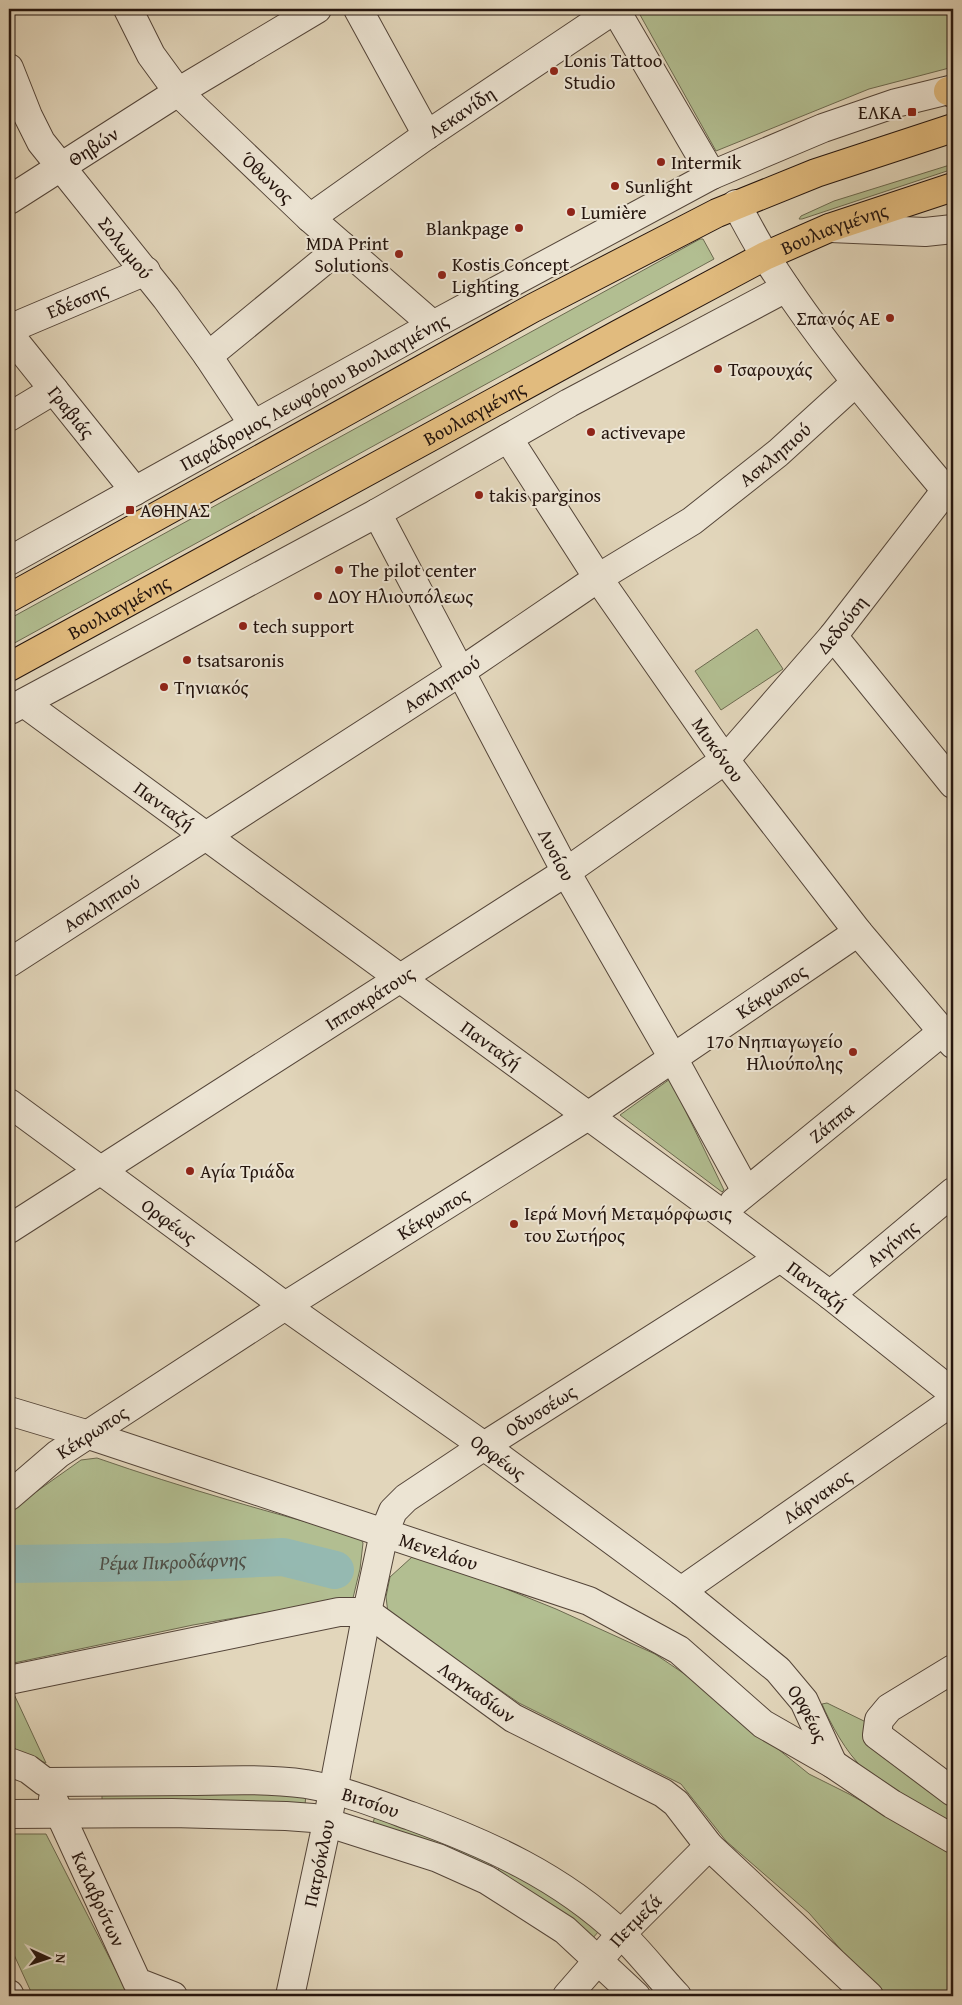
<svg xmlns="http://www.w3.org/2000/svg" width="962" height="2005" viewBox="0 0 962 2005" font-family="'Gentium Book Plus',serif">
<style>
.green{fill:#b2be91;stroke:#6c6a50}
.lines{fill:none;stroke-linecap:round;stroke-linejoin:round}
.river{stroke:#95b9b1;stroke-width:38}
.minor-casing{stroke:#544539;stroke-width:30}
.major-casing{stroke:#25150e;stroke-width:30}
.minor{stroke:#ece4d3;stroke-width:28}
.major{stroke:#e1bb7e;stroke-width:28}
.poi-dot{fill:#8f2418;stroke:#ece4d3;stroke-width:2}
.labels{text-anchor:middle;stroke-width:4;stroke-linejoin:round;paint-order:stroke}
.poi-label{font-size:19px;fill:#25150e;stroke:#ece4d3;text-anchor:start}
.street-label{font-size:19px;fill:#25150e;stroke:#ece4d3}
.water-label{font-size:20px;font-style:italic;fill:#4c4e47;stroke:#ece4d3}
</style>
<rect width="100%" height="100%" fill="#e2d6bb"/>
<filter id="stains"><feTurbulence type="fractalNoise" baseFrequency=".004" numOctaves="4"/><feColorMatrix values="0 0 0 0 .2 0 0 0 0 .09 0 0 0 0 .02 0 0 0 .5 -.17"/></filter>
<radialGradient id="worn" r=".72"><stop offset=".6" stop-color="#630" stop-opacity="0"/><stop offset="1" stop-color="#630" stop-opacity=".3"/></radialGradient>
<path class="green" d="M648,9H953V67L869,89L716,151L639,13Z
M953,164V169L802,219H799L801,216L834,201Z
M700,239H703L714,259L9,646V619Z
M757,629L783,669L721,710L695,671Z
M670,1079L724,1190L722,1192L620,1115Z
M97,1458C183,1488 271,1513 359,1536L363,1543L360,1569L353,1598L193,1625L9,1664V1511L81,1460Z
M412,1557L454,1568L556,1609L655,1654L686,1675L809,1774L849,1794L953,1853V1996H887L849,1959L809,1913L726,1841L681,1784L519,1703L388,1613L386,1597L390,1577Z
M12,1690L46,1763L9,1748V1691Z
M827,1703L868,1723L953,1802V1826C922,1808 890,1791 863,1768C847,1754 830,1723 822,1704Z
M244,1789L306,1794L305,1805L213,1800L102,1802V1793Z
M375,1816L494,1860L490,1869L372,1826Z
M9,1834H46L129,1996H33L9,1944Z
M501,1864L555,1896L599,1931L592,1939L496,1874Z"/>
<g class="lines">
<path class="river" id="s1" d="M9,1564L170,1562L283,1557L335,1570"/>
<g class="minor-casing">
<g id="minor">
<path id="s2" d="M128,9L151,55L178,92L310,218L433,325"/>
<path d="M358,9L427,135"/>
<path d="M615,9L712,175"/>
<path id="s3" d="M9,68L28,116L41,142L166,298L208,356L253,424"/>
<path id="s4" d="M9,200L178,92L317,9"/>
<path d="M736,204C746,222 755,240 766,257C820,343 888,421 953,499"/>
<path id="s5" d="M310,218L427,135L615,9"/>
<path d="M830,228L925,232L953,229"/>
<path id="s6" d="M9,329L146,271"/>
<path id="s7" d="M9,334L135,491"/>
<path d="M208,356L342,246"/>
<path d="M9,417L54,390"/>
<path id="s8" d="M508,438L598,578L725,760L858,932L953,1044"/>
<path id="s9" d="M377,513L566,872L673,1058L746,1191"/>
<path id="s10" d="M9,561L433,325L712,175L823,128L896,103L953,89"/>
<path d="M833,636L953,784"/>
<path id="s11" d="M24,703L721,1213L830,1295L953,1393"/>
<path d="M10,710L377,513L569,403L786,288"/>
<path id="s12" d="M9,963L460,672L598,578L692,521L778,453L856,382"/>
<path id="s13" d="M9,1103L285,1306L484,1446L681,1591L778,1670L804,1701L833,1764"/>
<path id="s14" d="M734,1202L942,1032"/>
<path id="s15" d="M9,1229L566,872L725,760L833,636L946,490L953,484"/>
<path id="s16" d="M830,1295L953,1192"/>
<path id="s17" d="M9,1411L89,1435L589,1601L679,1650L763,1724L833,1764L892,1804L953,1839"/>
<path id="s18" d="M9,1496L58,1454L285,1306L588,1116L858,932"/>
<path id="s19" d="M681,1591L953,1401"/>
<path d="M953,1669L889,1708L879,1720L877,1735L953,1792"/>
<path id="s20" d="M9,1680L339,1612H367L513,1718L663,1793L676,1803L709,1846L869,1996"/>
<path id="s21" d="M9,1762L28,1769L45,1782C95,1782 146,1781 196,1781C233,1780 270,1779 306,1784C342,1790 378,1804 411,1816C488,1844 561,1877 621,1934C641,1953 658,1976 677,1996"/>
<path id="s22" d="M53,1799L137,1982L173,1996"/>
<path d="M9,1814L172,1813L286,1816L313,1818L438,1858L487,1880L565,1930L636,1996"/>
<path d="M9,1994L10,1996"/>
<path id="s23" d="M290,1996L327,1823L367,1612L384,1533L393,1511L406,1498L484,1446L780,1258"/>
<path id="s24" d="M567,1996L621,1934L709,1846"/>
</g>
</g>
<g class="major-casing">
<g id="major">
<path d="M948,91L953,93"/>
<path d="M9,598L533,308L717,213L816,173L953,128"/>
<path id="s25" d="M9,667L619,334L765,256L829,228L953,187"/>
</g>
</g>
<use href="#minor" class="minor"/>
<use href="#major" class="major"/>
</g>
<g class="poi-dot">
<circle cx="554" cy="71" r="5"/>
<rect x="907" y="107" width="10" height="10" rx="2.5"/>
<circle cx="661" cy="162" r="5"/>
<circle cx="615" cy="186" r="5"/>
<circle cx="571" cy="212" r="5"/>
<circle cx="519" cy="228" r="5"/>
<circle cx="399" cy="254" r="5"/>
<circle cx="442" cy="275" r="5"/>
<circle cx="890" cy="318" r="5"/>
<circle cx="718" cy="369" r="5"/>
<circle cx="591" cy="432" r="5"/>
<circle cx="479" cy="495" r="5"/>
<rect x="125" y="505" width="10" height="10" rx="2.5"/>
<circle cx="339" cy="570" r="5"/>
<circle cx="318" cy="596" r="5"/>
<circle cx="243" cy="626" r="5"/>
<circle cx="187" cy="660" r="5"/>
<circle cx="164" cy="687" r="5"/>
<circle cx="853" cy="1052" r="5"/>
<circle cx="190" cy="1171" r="5"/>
<circle cx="514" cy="1224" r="5"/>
</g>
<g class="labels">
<g class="poi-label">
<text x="564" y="67">Lonis Tattoo<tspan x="564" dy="22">Studio</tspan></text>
<text x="902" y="119" text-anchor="end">ΕΛΚΑ</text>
<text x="671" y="169">Intermik</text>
<text x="625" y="193">Sunlight</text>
<text x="581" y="219">Lumière</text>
<text x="509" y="235" text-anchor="end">Blankpage</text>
<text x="389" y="250" text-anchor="end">MDA Print<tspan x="389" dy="22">Solutions</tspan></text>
<text x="452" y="271">Kostis Concept<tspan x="452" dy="22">Lighting</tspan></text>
<text x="880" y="325" text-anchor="end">Σπανός ΑΕ</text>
<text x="728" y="376">Τσαρουχάς</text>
<text x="601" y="439">activevape</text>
<text x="489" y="502">takis parginos</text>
<text x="140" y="517">ΑΘΗΝΑΣ</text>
<text x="349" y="577">The pilot center</text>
<text x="328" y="603">ΔΟΥ Ηλιουπόλεως</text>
<text x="253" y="633">tech support</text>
<text x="197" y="667">tsatsaronis</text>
<text x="174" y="694">Τηνιακός</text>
<text x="843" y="1048" text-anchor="end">17ο Νηπιαγωγείο<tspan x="843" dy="22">Ηλιούπολης</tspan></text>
<text x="200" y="1178">Αγία Τριάδα</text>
<text x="524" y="1220">Ιερά Μονή Μεταμόρφωσις<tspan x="524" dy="22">του Σωτήρος</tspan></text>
</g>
<g class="street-label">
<text dy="7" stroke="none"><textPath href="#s5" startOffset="185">Λεκανίδη</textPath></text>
<text dy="7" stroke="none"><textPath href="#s4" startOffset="100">Θηβών</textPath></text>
<text dy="7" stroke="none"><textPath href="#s2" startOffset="221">Όθωνος</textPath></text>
<text dy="7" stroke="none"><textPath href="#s25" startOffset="935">Βουλιαγμένης</textPath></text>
<text dy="7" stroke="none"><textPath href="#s3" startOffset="216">Σολωμού</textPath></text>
<text dy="7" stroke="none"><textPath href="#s6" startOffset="74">Εδέσσης</textPath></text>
<text dy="7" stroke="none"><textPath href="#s10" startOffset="349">Παράδρομος Λεωφόρου Βουλιαγμένης</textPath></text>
<text dy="7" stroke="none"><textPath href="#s7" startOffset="100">Γραβιάς</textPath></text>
<text dy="7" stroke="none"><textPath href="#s25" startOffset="530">Βουλιαγμένης</textPath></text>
<text dy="7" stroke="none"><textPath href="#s12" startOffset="920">Ασκληπιού</textPath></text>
<text dy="7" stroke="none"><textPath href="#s25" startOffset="125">Βουλιαγμένης</textPath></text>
<text dy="7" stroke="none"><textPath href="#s15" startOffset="1035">Δεδούση</textPath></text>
<text dy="7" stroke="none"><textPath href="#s12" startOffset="515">Ασκληπιού</textPath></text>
<text dy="7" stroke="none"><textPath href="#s8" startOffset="376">Μυκόνου</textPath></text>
<text dy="7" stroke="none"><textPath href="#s11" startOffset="174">Πανταζή</textPath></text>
<text dy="7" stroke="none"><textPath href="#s9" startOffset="386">Λυσίου</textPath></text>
<text dy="7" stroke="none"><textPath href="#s12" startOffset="110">Ασκληπιού</textPath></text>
<text dy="7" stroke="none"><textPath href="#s18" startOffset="915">Κέκρωπος</textPath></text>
<text dy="7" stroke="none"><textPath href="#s15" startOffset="428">Ιπποκράτους</textPath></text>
<text dy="7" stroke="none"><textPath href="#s11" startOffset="579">Πανταζή</textPath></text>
<text dy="7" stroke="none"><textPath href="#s14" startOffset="126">Ζάππα</textPath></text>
<text dy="7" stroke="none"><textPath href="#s18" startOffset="510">Κέκρωπος</textPath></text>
<text dy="7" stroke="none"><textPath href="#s13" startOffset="199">Ορφέως</textPath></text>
<text dy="7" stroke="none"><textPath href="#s16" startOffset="81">Αιγίνης</textPath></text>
<text dy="7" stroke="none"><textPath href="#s11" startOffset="984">Πανταζή</textPath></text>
<text dy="7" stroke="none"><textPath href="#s23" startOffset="675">Οδυσσέως</textPath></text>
<text dy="7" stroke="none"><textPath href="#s18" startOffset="105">Κέκρωπος</textPath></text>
<text dy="7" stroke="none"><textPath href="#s13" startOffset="604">Ορφέως</textPath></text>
<text dy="7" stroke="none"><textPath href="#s19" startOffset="166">Λάρνακος</textPath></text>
<text dy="7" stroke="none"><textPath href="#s17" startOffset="452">Μενελάου</textPath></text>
<text dy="7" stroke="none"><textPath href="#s20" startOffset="501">Λαγκαδίων</textPath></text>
<text dy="7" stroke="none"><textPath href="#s13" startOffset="1009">Ορφέως</textPath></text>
<text dy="7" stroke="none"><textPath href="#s21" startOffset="370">Βιτσίου</textPath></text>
<text dy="7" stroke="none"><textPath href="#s23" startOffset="136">Πατρόκλου</textPath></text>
<text dy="7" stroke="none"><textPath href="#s22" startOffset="110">Καλαβρύτων</textPath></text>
<text dy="7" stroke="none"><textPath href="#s24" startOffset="102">Πετμεζά</textPath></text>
</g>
<g class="water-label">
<text dy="7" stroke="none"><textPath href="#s1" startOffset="164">Ρέμα Πικροδάφνης</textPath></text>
</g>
</g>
<rect width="962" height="2005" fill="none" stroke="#e2d6bb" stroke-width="30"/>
<rect x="10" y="10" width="942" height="1985" fill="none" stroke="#25150e" stroke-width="2.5"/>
<rect x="15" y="15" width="932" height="1975" fill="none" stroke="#25150e"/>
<g transform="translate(48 1958) rotate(93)" stroke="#ece4d3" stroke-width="4" paint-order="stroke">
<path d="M0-4L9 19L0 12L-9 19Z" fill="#25150e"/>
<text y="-8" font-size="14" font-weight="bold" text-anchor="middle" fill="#25150e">N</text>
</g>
<rect width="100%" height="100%" filter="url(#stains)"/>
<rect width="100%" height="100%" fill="url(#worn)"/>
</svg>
